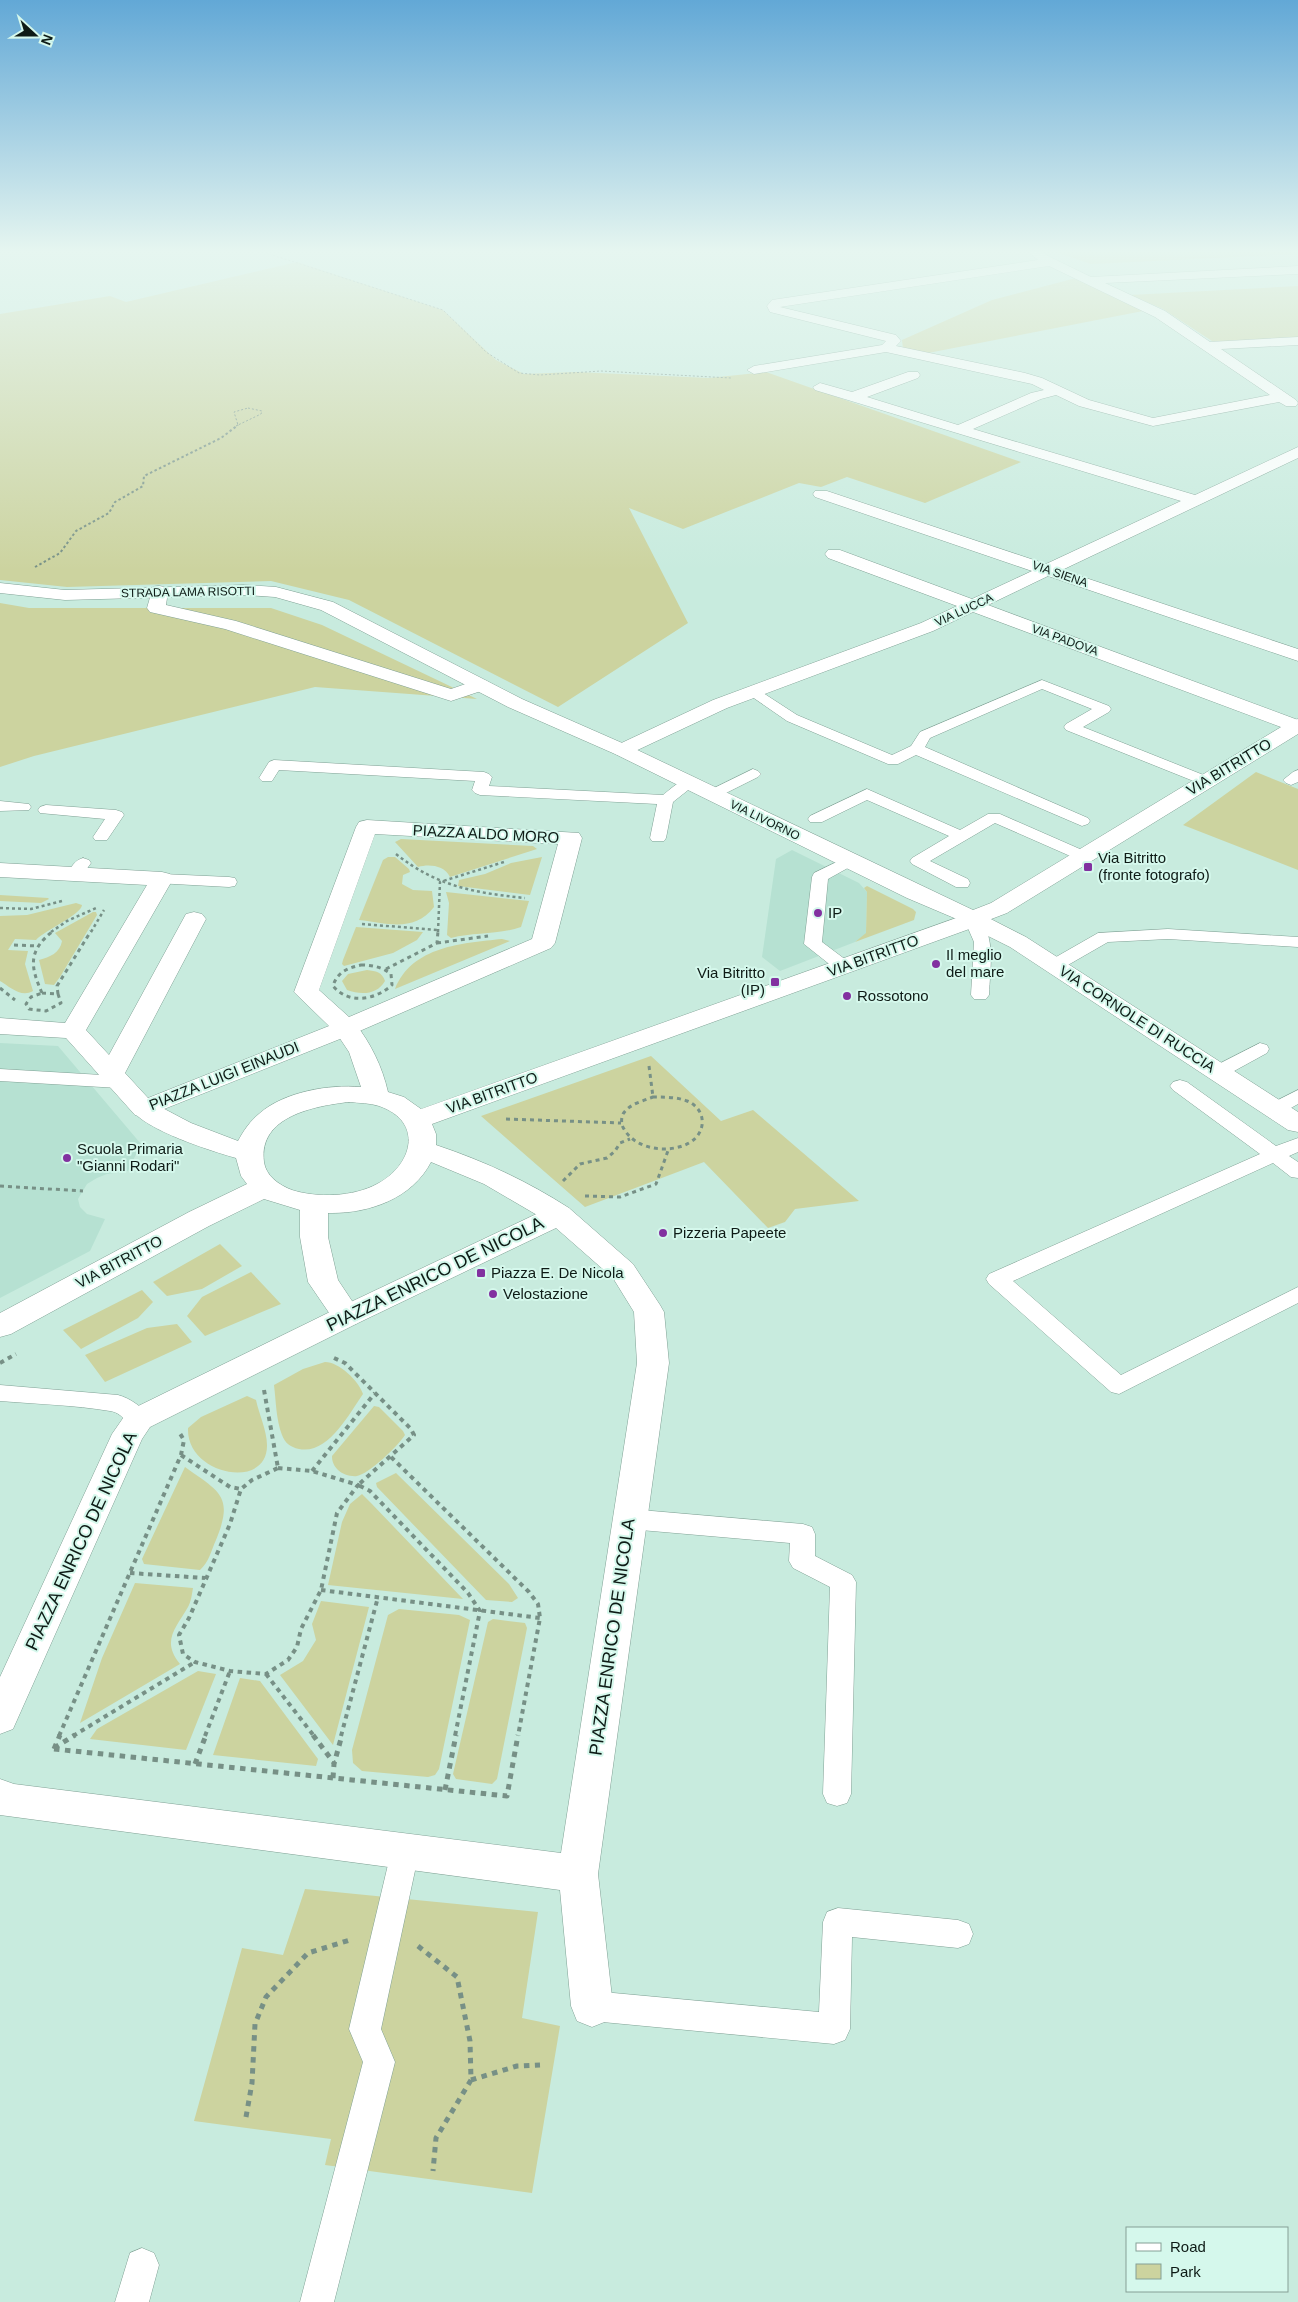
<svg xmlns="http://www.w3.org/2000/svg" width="1298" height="2302" viewBox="0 0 1298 2302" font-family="Helvetica,sans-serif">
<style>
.built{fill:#b6e1d2}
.green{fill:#ccd39f}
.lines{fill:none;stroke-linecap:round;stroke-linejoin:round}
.service-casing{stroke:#80a195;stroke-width:1}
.minor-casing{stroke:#80a195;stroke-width:1}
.tertiary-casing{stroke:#80a195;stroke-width:1}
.secondary-casing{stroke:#80a195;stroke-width:1}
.path-far5{stroke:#779086;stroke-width:1;stroke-dasharray:2 2;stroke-linecap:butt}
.path-far4{stroke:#779086;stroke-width:2;stroke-dasharray:2.5 2.5;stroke-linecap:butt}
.path-far3{stroke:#779086;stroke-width:2.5;stroke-dasharray:3 3;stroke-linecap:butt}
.path-far2{stroke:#779086;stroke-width:3;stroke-dasharray:4 4;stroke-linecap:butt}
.path-far1{stroke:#779086;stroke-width:4;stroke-dasharray:4.5 4.5;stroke-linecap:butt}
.path{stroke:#779086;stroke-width:5;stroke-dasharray:5.5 5.5;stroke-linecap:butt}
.service{fill:#fff;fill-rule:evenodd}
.minor{fill:#fff;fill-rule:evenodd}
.tertiary{fill:#fff;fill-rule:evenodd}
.secondary{fill:#fff;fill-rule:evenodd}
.poi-dot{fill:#8231a0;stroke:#d5f8ec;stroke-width:2}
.labels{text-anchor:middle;stroke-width:4;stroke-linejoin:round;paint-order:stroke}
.far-street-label{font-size:12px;fill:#0e1b16;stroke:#d5f8ec}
.street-label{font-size:15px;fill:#0e1b16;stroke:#d5f8ec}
.poi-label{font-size:15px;fill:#0e1b16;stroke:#d5f8ec;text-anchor:start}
.near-street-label{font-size:18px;fill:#0e1b16;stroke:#d5f8ec}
</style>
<rect width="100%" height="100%" fill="#c8ebde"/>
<path class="built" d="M792,850L859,883L867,892L866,934L855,942L780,971L762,957L776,859Z
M0,1043L58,1046L141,1144L128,1171L107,1174L97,1178L87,1184L78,1199L80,1207L87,1214L105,1219L90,1251L0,1298Z"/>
<path class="green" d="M1047,249H1298V254L1091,264Z
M297,262L443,310L496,360L524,374L576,372L709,378L766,372L1021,462L925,503L847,477L821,487L799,483L683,529L629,508L688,623L558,707L349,600L271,581L67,587L0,580V314L110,296L126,302Z
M1076,278L1143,311L923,354L903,349L902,340L992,300Z
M1298,286V338L1215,343L1163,309L1130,295Z
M0,603L29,608H271L322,625L477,699L315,687L34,756L0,767Z
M1256,772L1298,789V870L1183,825Z
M401,839L533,846L537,849L450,877C444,865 429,864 418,867L395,842Z
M388,857H395L409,869L410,872L403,875L402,884L413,890L432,891L434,907C414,933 387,923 359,920L383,860Z
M542,857L530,895L458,886L459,880L485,874L511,863Z
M867,886L913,909L916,912L914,920L855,942L866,933L867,892L864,888Z
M446,892L529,901L521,927C498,935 474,932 451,938L447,935L449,903Z
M0,895L48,898L49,899L41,903L0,901Z
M76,903L82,905C81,915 45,930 36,940L15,939L8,950L28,951L25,964L33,991C21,998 10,987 0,981V916L27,915Z
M93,912H96L97,915L60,977L54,985L45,984L39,960C50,957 60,953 62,941L55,933Z
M356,927L423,932L417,940L393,953L344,966L342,964L343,960Z
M502,939L510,941L395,989C412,946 463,943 502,939Z
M367,970C376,971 382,972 385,981C377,995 361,995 347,990L342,981L348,974Z
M651,1056L721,1121L753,1110L859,1201L795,1209L785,1222L768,1228L704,1162L585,1207L481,1116Z
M220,1244L242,1266L202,1289L167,1296L153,1282Z
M251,1272L281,1304L205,1336L187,1316L202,1297Z
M142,1290L153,1302L138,1318L81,1349L63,1330Z
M177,1324L192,1342L105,1382L85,1355L147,1328Z
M325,1362C339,1362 359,1381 363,1394C349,1414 328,1455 299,1449C290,1447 285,1443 282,1435C276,1420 276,1401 274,1385L303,1369Z
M247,1396L256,1400C259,1414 267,1431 267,1445C268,1491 186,1475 188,1428L201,1417Z
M374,1406L379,1407L403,1431L405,1435C398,1446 369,1474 357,1476C351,1477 342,1474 338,1470C334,1466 332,1462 332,1456Z
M185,1467C220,1492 234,1496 216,1540C211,1551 209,1562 200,1570L144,1564L142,1559Z
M396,1473L509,1584L518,1598L512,1602L486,1600L377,1487L376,1483Z
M362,1494L371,1503L463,1599L328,1585L342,1522L350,1504Z
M135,1583L193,1588C192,1594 191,1602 188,1607C176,1628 161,1641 180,1664L80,1723L102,1658Z
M321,1601L369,1607L333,1745L280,1675L303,1661L316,1640L312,1624Z
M399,1609L459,1615L470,1620L439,1769L435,1775L428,1777L362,1771L353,1763L352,1750L388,1615Z
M493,1619L525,1623L527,1628L497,1779L492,1784L456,1779L453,1774L488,1622Z
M198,1671L216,1674L186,1750L90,1739L97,1729Z
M240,1678L260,1681L318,1759L316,1766L213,1755Z
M305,1889L538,1912L522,2018L560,2026L532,2193L325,2165L331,2139L194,2121L242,1948L283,1955Z"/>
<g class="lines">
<g class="service-casing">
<path id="service" d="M1042,680L1109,706L1111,709L1109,712L1083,727L1211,778L1214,781L1211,784H1201L1066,730L1064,727L1066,724L1092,709L1042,689L930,738L925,747L1088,818L1090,821L1088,824L1082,826L916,755L898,764H888L787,721L745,692L752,688L757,689L797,715L892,755L911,746L920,732Z
M274,760L484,772L489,774L492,777L489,786L663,795C672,788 682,777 694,780L697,783L673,802L666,838L664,841H652L650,838L657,804L480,795L475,793L472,790L475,781L279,770L272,781H262L259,778L269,762Z
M753,769L758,771L761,774L758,777L718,797H708L705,794L708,791Z
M1298,770V782L1291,785L1286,783L1283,780L1293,772Z
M867,789L960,830L988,814H1000L1089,853L1091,856L1089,859H1077L995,823L930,861L968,879L970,883L968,887H956L912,864L910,861L912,858L949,836L867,800L822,822H810L808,819L810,816Z
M0,801L29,804L31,807L29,810L0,811Z
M46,805L116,810L122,812L124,815L107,840H95L93,837L105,819L40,813L38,810L40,807Z
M849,856L855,858L857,861L855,864L828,879L822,942L850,963L853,967L850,971H838L804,944L812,877L814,873Z
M83,858L89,860L91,863L81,877H69L67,874C71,867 75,860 83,858Z
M162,874L229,877L235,878L237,882L235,886L229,887L156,883L154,879L156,875Z
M973,914L979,915C996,940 990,967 989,995L986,999H974L971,995L974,942L964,919L967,915Z
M1168,929L1298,937V947L1168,939L1108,942L1061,969H1049L1046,965L1049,961L1098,933Z
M1260,1043L1267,1045L1269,1049L1267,1053L1225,1076L1218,1078L1211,1076L1209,1072L1211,1068Z
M0,1069L119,1076L126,1078L129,1082L126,1086L119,1088L0,1081Z
M1180,1080L1187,1082L1276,1146L1298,1138V1152L1289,1156L1298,1162V1178L1291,1177L1273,1163L1013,1281L1121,1375L1298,1287V1303L1119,1394L1111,1392L989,1284L986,1279L989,1274L1260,1154L1173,1090L1170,1086L1173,1082Z
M1298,1090V1104L1282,1113L1275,1115L1268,1113L1265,1109L1268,1105Z
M0,1385L118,1395C130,1398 144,1408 151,1419L147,1425C126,1431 126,1413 110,1411C74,1405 36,1404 0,1401Z
M629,1509L803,1524L812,1527L815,1534V1556L852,1575L856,1582L851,1794L847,1803L837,1806L827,1803L823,1794L830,1587L793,1568L789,1561L790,1543L629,1529L620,1526L617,1519L620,1512Z
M405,1839L415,1843L419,1852L381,2029L395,2062L334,2302H300L363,2062L349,2029L391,1852L395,1843Z
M838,1908L958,1920L969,1924L973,1934L969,1944L958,1948L852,1937L850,2029L845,2040L834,2044L592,2021L581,2017L577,2006L581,1995L592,1991L819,2012L823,1922L827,1912Z
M142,2248L154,2253L159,2265L149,2302H115L130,2253Z"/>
</g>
<g class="minor-casing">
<path id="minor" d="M1030,249H1038L1048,256L1091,277L1298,266V274L1105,283L1165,311L1210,342L1298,337V345L1221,349L1296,400L1298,403L1296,406H1286L1279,402L1153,426L1079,406L1056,395L1041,399L973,429L1195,495L1298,447V458L1062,570L1298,649V661L1048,576L988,605L1298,720V732L1289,730L973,612L933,631L727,708L629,754L622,756L615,754L612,750L615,746L713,700L921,623L957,606L828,558L825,554L828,550H840L972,599L1032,571L815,497L813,494L815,491H827L1046,564L1181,501L815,390L813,387L820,383L852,392L908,372H918L920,375L918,378L867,397L958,425L1031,393L1044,390L1032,384L886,352L754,374L747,370L754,366L882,345L886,341L770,312L767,306L772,300L1038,260L1028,251ZM1049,266L1155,317L1270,395L1153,418L1089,400L1042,378L1025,373L896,346L901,341L896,335L780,307Z
M159,586L165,587L168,591L166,605L236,621L451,689L480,679L487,681L490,685L487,689L451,701L225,629L150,612L147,608L153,587Z
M367,820L579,833L582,838L555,943L551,948L355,1033L144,1117L135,1115L66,1038L0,1034V1018L65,1023L147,885L0,877V863L162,872L170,874L173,879L86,1030L109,1055L186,914L194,912L202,914L206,919L125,1073L148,1098L329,1026L294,992L356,827L359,822ZM375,834L558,844L532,939L349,1017L319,990Z
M559,1206L569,1208L633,1264L660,1305L664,1312L669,1363L598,1874L613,2006L607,2021L592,2027L577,2021L571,2006L560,1890L0,1815V1779L14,1784L561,1853L637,1363L634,1312L613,1278L556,1228L358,1323L150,1427L142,1439L13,1729L0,1734V1677L112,1434L128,1411L336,1309L549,1208Z"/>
</g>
<g class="tertiary-casing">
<path id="tertiary" d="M0,583L65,590L245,585L276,587L333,602L522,699L629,746L973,910L991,903L1291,721L1298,719V734L1007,913L973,926L907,898L615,754L508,707L321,610L275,597L245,595L65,600L0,593Z"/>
</g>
<g class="secondary-casing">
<path id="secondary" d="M973,912L981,914L1026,937L1298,1112V1132L1288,1130L1010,947L972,928L432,1124L436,1134V1145C484,1161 527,1181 569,1208L573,1215L569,1222L559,1224L549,1222L484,1184L431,1162C412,1199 368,1214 328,1213V1237L338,1280L362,1316L358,1323L347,1327L336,1323L308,1282L300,1237V1210L264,1199L209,1226L11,1334L0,1337V1313L189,1212L247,1184L241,1176L236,1158C211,1151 145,1130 131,1109L135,1103L144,1101L153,1103L191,1123L238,1141C244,1130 250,1121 260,1113C284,1092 329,1084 361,1087L349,1052L333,1028L337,1023L346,1020L355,1023C371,1044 382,1066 388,1092L404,1097L421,1109ZM349,1102C359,1103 370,1103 379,1106C425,1122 412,1166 377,1184C353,1197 317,1198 292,1190C279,1185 266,1176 264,1162C258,1116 315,1106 349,1102Z"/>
</g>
<path class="path-far5" d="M254,249L443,310L486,352L519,373L540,375L601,371L731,378
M248,408L262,411L261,414L238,425L234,412Z
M236,426L238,425"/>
<path class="path-far4" d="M35,567L60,553L76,531L109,513L115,502L143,486L144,476L221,438L238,425"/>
<path class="path-far3" d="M396,854C436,886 475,893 525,898
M0,908L31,909L62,901
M362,924L438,930
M51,932L67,921L96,908
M91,932L104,910
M438,932L440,882L504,862"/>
<path class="path-far2" d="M437,943L488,936
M14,945L37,946
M361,965C372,965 382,967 391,974L392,985C375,1000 349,1005 333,986C337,972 348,968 361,965Z
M386,969L437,943L438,931
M0,988L15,1000
M42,993C30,966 28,951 53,931
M42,993L58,994L61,1003L46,1011L29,1009L26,1004L31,997Z
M58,994L57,986L91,931
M649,1066L653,1097
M653,1097C664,1097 677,1097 687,1101C707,1109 707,1133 689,1143C669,1154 636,1150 624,1129C621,1125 621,1118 623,1114C629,1104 643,1101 653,1097Z
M506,1119L621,1123
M563,1181L580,1164L607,1158L615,1151L620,1143L630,1139
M0,1186L83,1191
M585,1196L620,1197L656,1184L669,1148"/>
<path class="path-far1" d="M334,1358L345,1363L411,1429L414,1435L358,1485L370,1491L468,1593L480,1611L455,1736
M0,1363L16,1354
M264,1390L278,1468
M181,1455L230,1487L241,1489
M391,1457L529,1592L538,1604L540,1618L518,1736
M278,1468L312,1471L358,1485L337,1513L321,1590L301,1629L297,1647L288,1660L266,1674L230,1671L195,1662L183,1654L179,1635L189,1618L230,1524L241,1489L252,1480Z
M312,1471L375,1393
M130,1573L205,1578
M321,1590L540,1618
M266,1674L314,1736
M59,1736L181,1455L184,1440L179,1432
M73,1736L195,1662
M205,1736L230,1671
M341,1736L378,1597"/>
<path class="path" d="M313,1735L334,1763
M54,1748L75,1735
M54,1749L60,1735
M54,1749L507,1796L518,1735
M195,1764L206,1735
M333,1778L334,1764L342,1735
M445,1790L456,1735
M418,1946L457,1977L470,2041L471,2080L436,2138L433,2171
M471,2080L517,2066L540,2065
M246,2117L252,2083L255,2024L266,1997L308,1953L350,1940"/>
<use href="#service" class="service"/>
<use href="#minor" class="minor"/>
<use href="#tertiary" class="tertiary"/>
<use href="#secondary" class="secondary"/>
</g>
<linearGradient id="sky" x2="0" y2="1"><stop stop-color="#62a8d6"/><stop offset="0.44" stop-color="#e6f6f0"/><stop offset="1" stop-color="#e6f6f0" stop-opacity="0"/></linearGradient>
<rect width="1298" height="571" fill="url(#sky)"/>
<g class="poi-dot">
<rect x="1083" y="862" width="10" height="10" rx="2.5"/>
<circle cx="818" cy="913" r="5"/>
<circle cx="936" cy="964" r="5"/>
<rect x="770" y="977" width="10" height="10" rx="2.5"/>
<circle cx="847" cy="996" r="5"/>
<circle cx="67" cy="1158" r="5"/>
<circle cx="663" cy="1233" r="5"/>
<rect x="476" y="1268" width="10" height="10" rx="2.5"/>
<circle cx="493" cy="1294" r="5"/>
</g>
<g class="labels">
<g class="far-street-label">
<text transform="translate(1060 574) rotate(19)" y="4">VIA SIENA</text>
<text transform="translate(188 592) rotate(-1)" y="4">STRADA LAMA RISOTTI</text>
<text transform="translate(964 610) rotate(-25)" y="4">VIA LUCCA</text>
<text transform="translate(1065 640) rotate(20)" y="4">VIA PADOVA</text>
<text transform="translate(765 820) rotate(26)" y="4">VIA LIVORNO</text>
</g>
<g class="street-label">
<text transform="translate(1229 767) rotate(-31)" y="5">VIA BITRITTO</text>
<text transform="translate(486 834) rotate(3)" y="5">PIAZZA ALDO MORO</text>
<text transform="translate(873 956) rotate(-20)" y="5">VIA BITRITTO</text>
<text transform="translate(1137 1019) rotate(33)" y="5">VIA CORNOLE DI RUCCIA</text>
<text transform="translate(224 1076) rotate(-22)" y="5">PIAZZA LUIGI EINAUDI</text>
<text transform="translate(492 1093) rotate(-20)" y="5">VIA BITRITTO</text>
<text transform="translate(119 1262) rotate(-28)" y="5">VIA BITRITTO</text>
</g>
<g class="poi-label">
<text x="1098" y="863">Via Bitritto<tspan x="1098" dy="17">(fronte fotografo)</tspan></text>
<text x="828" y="918">IP</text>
<text x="946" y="960">Il meglio<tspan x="946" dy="17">del mare</tspan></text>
<text x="765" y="978" text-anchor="end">Via Bitritto<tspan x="765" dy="17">(IP)</tspan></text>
<text x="857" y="1001">Rossotono</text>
<text x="77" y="1154">Scuola Primaria<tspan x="77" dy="17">"Gianni Rodari"</tspan></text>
<text x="673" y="1238">Pizzeria Papeete</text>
<text x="491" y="1278">Piazza E. De Nicola</text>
<text x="503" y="1299">Velostazione</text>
</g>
<g class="near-street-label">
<text transform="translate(435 1274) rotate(-26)" y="6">PIAZZA ENRICO DE NICOLA</text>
<text transform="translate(81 1541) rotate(-65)" y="6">PIAZZA ENRICO DE NICOLA</text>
<text transform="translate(612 1637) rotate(-82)" y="6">PIAZZA ENRICO DE NICOLA</text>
</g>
</g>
<rect x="1126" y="2227" width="162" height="65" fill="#d5f8ec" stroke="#85a096"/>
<rect x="1136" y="2243" width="25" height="8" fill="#ffffff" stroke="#85a096"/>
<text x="1170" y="2252" font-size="15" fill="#0e1b16">Road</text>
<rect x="1136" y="2264" width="25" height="15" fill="#ccd39f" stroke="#85a096"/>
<text x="1170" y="2277" font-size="15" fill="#0e1b16">Park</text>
<g transform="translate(35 35) rotate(111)" stroke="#d5f8ec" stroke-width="4" paint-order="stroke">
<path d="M0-4L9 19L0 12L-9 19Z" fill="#0e1b16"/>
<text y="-8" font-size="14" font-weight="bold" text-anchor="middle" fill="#0e1b16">N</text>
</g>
</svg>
